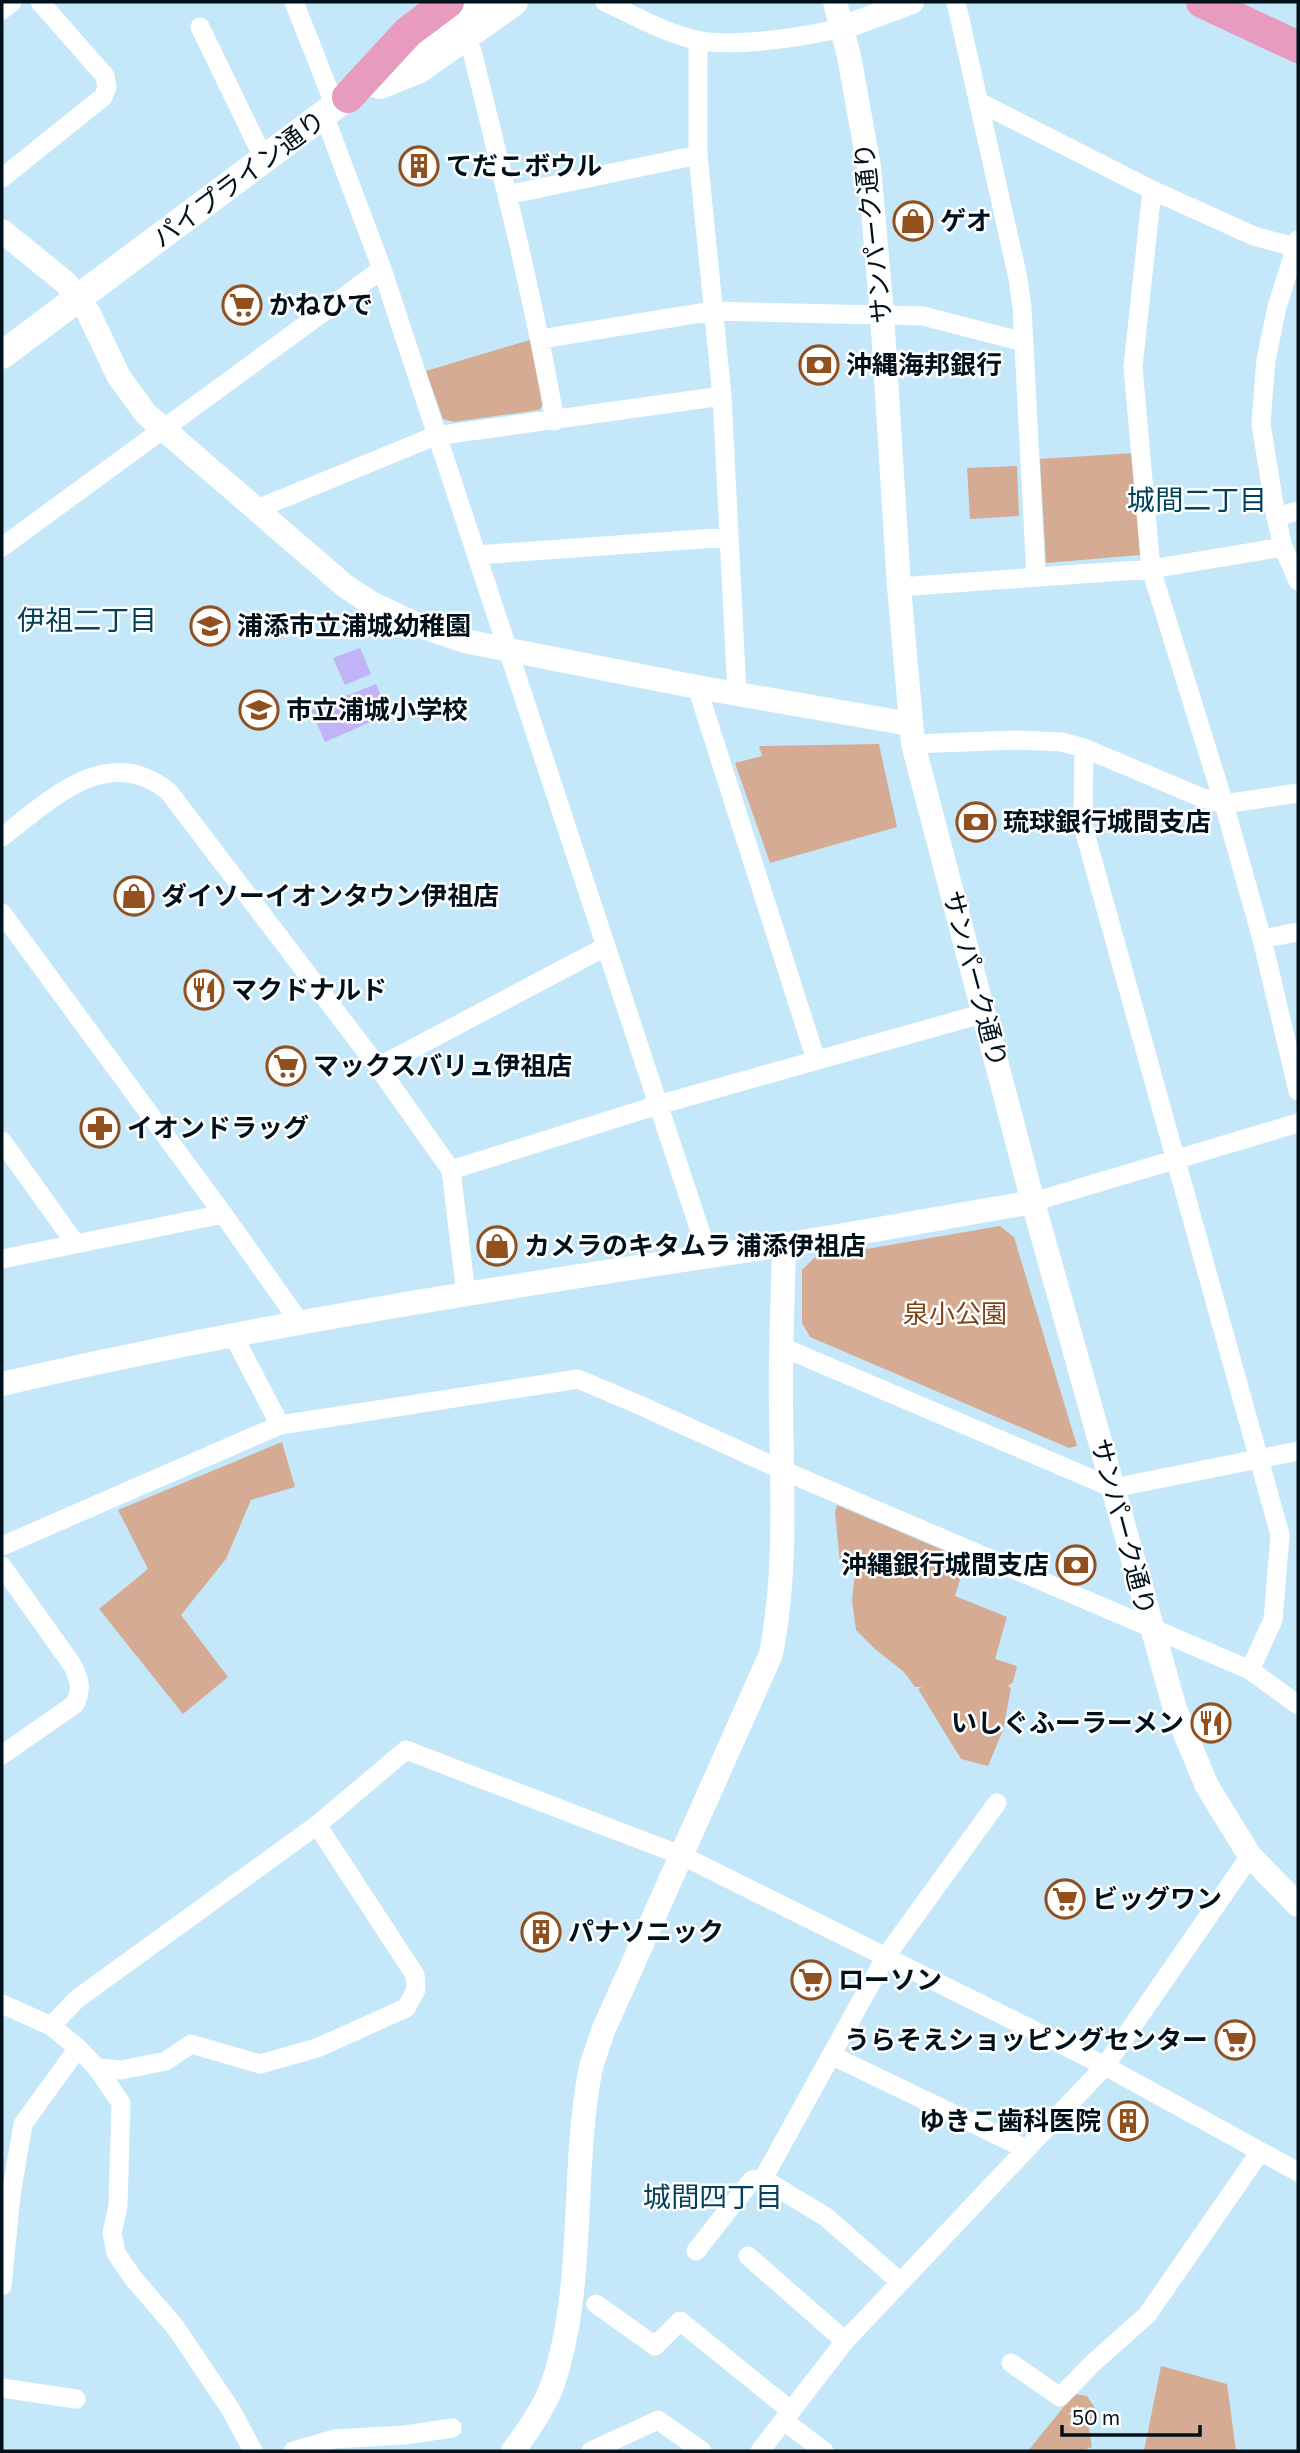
<svg xmlns="http://www.w3.org/2000/svg" width="1300" height="2453" viewBox="0 0 1300 2453" font-family="Commissioner,'Noto Sans JP',sans-serif">
<style>
.green{fill:#d5ac93}
.water{fill:#c1b3f6}
.lines{fill:none;stroke-linecap:round;stroke-linejoin:round}
.minor{stroke:#fff;stroke-width:19}
.tertiary{stroke:#fff;stroke-width:24}
.secondary{stroke:#fff;stroke-width:28}
.primary{stroke:#e69bbf;stroke-width:32}
.labels{text-anchor:middle;stroke-width:5;stroke-linejoin:round;paint-order:stroke}
.poi-label{font-size:26px;font-weight:bold;fill:#00111c;stroke:#fff;text-anchor:start}
.street-label{font-size:26px;fill:#00111c;stroke:#fff}
.park-label{font-size:26px;fill:#7e4215;stroke:#fff}
.neighbourhood-label{font-size:28px;fill:#00415b;stroke:#fff}
</style>
<rect width="100%" height="100%" fill="#c5e7fa"/>
<path class="green" d="M536,338L547,400L539,410L454,422L443,419L426,371Z
M1134,453L1140,555L1046,563L1040,459Z
M1017,466L1019,516L970,519L967,468Z
M879,744L897,827L770,863L735,763L762,756L759,746Z
M1000,1226L1014,1237L1077,1446L1069,1448L810,1337L802,1323V1270L814,1258Z
M282,1442L295,1487L251,1500L226,1559L181,1615L228,1677L183,1714L99,1609L148,1569L118,1510Z
M837,1505L966,1560L955,1596L1007,1617L995,1659L1017,1666L1013,1682L1008,1686L1011,1688L1003,1730L988,1766L961,1759L918,1689L922,1687H915L904,1672L875,1649L856,1630L852,1601L856,1563L840,1562L835,1512Z
M1161,2366L1227,2384L1236,2451H1144Z
M1074,2394L1087,2396L1097,2411L1088,2423L1092,2447L1080,2451H1028Z"/>
<path class="water" d="M360,648L371,674L345,685L333,658Z
M376,684L389,714L325,742L311,710Z"/>
<g class="lines">
<path class="minor" d="M294,2L335,106
M605,2C634,15 664,33 696,40C734,48 803,37 842,28
M956,2L1018,278L1022,307L1036,577
M2,10L12,2
M200,27L264,159
M462,40L472,51C502,173 533,296 555,421
M698,40V155L722,396L737,694
M979,102L1152,190L1254,236L1298,248
M324,115L382,269L708,1255
M2,178L103,97L107,87L105,76L40,2
M1152,190L1133,367L1151,569L1224,804L1262,939L1298,1091
M507,195L698,155
M1298,240L1277,307L1266,360L1261,424L1276,517L1283,547L1298,581
M541,339L713,311L923,316L1024,342
M257,509L435,436L722,396
M1276,517L1298,511
M2,547L382,269
M477,555L729,537
M899,587L1151,569L1283,547
M697,687L816,1060
M913,744L1016,740L1062,742L1084,748L1200,797L1224,804L1298,793
M1084,748L1083,826L1280,1535L1273,1620L1250,1670
M2,837C51,799 108,742 169,792L378,1067L451,1170L466,1294
M2,913L223,1214L301,1324
M1262,939L1298,932
M378,1067L605,947
M2,1141L75,1243
M451,1170L658,1105L985,1013
M1033,1202L1298,1123
M2,1259L223,1214
M233,1335L280,1425
M782,1347L1113,1488L1298,1451
M2,1546L280,1425L578,1379L644,1407L782,1470L1250,1670L1298,1705
M2,1566L73,1666C80,1681 82,1689 75,1704L2,1755
M2,2004L51,2026L78,2048L97,2068L121,2103L118,2206L112,2233L116,2253L133,2278L176,2328L231,2410L253,2451
M51,2026L77,1999L317,1825L406,1750L683,1856L1105,2066L1298,2172
M831,2055L1026,2149
M97,2068L121,2070L166,2061L191,2044L260,2064L317,2048L406,2008L416,1990L415,1975L317,1825
M763,2179L886,1956L997,1803
M696,2251L752,2180L763,2179L826,2217L899,2281
M748,2256L845,2341
M2,2286L11,2195L23,2124L78,2048
M596,2304L655,2346L680,2321L791,2411
M1011,2363L1060,2397L1093,2363L1147,2315L1260,2152
M2,2388L76,2399
M784,2421L824,2451
M293,2451L334,2439L405,2435L452,2428
M591,2451L658,2420L702,2451
M760,2451L845,2341L1105,2066L1250,1856"/>
<path class="tertiary" d="M835,2L849,56L869,167L882,314L899,587L913,744L1033,1202L1175,1709L1207,1786L1250,1856L1298,1905
M842,28L912,2
M2,231L66,283L88,312L119,377L146,414L345,586L371,603L418,625L464,641L697,687L910,724
M2,1384C259,1324 522,1284 783,1245C867,1232 950,1216 1033,1202
M513,2451C528,2431 545,2407 553,2383C586,2285 571,2173 590,2072C593,2058 599,2044 603,2031L771,1654C787,1573 782,1487 781,1404C780,1351 783,1298 784,1244"/>
<path class="secondary" d="M380,85L418,70L514,2
M2,355L474,2"/>
<path class="primary" d="M1202,2L1298,47
M348,97L408,32L448,2"/>
</g>
<defs>
<g id="building-ring" transform="scale(2.0125)"><circle r="9.5" fill="#fff" stroke="#92501f" stroke-width="1.5"/><path d="M-4-6H4V6H1V3H-1V6H-4ZM-2.5-4.3h1.7v1.8h-1.7ZM.8-4.3h1.7v1.8H.8ZM-2.5-1h1.7V.8h-1.7ZM.8-1h1.7V.8H.8Z" fill="#92501f"/></g>
<g id="shop-ring" transform="scale(2.0125)"><circle r="9.5" fill="#fff" stroke="#92501f" stroke-width="1.5"/><path d="M-5-2.5h2.3a2.7 3.5 0 0 1 5.4 0H5L5.5 6h-11ZM-1.5-2.5h3a1.5 2.3 0 0 0-3 0Z" fill="#92501f"/></g>
<g id="supermarket-ring" transform="scale(2.0125)"><circle r="9.5" fill="#fff" stroke="#92501f" stroke-width="1.5"/><path d="M-6-5.5h2.5l.6 2H6L4.5 2H-2.5L-4.4-4H-6ZM-1.5 3.2a1.3 1.3 0 1 0 .1 0ZM3 3.2a1.3 1.3 0 1 0 .1 0Z" fill="#92501f"/></g>
<g id="bank-ring" transform="scale(2.0125)"><circle r="9.5" fill="#fff" stroke="#92501f" stroke-width="1.5"/><path d="M-6-4H6V4H-6ZM0-2.3a2.3 2.3 0 1 0 0 4.6a2.3 2.3 0 1 0 0-4.6Z" fill="#92501f"/></g>
<g id="school-ring" transform="scale(2.0125)"><circle r="9.5" fill="#fff" stroke="#92501f" stroke-width="1.5"/><path d="M0-5L7-2L0 1L-7-2ZM-4 1L0 2.5L4 1V4Q0 6-4 4Z" fill="#92501f"/></g>
<g id="restaurant-ring" transform="scale(2.0125)"><circle r="9.5" fill="#fff" stroke="#92501f" stroke-width="1.5"/><path d="M-5-6h1v4h1v-4h1v4h1v-4h1v5L-1.5 .5V6h-2V.5L-5-1ZM5-6V6H3V1.5H1.5Q1.5-4 5-6Z" fill="#92501f"/></g>
<g id="pharmacy-ring" transform="scale(2.0125)"><circle r="9.5" fill="#fff" stroke="#92501f" stroke-width="1.5"/><path d="M-2-6h4v4h4v4h-4v4h-4v-4h-4v-4h4Z" fill="#92501f"/></g>
</defs>
<g fill-rule="evenodd">
<use href="#building-ring" x="419" y="166"/>
<use href="#shop-ring" x="913" y="221"/>
<use href="#supermarket-ring" x="242" y="305"/>
<use href="#bank-ring" x="819" y="365"/>
<use href="#school-ring" x="210" y="626"/>
<use href="#school-ring" x="259" y="710"/>
<use href="#bank-ring" x="976" y="822"/>
<use href="#shop-ring" x="134" y="896"/>
<use href="#restaurant-ring" x="204" y="990"/>
<use href="#supermarket-ring" x="286" y="1066"/>
<use href="#pharmacy-ring" x="100" y="1128"/>
<use href="#shop-ring" x="497" y="1246"/>
<use href="#bank-ring" x="1076" y="1565"/>
<use href="#restaurant-ring" x="1211" y="1723"/>
<use href="#supermarket-ring" x="1065" y="1899"/>
<use href="#building-ring" x="541" y="1932"/>
<use href="#supermarket-ring" x="811" y="1980"/>
<use href="#supermarket-ring" x="1235" y="2040"/>
<use href="#building-ring" x="1128" y="2121"/>
</g>
<g class="labels">
<g class="poi-label">
<text x="446" y="175">てだこボウル</text>
<text x="940" y="230">ゲオ</text>
<text x="269" y="314">かねひで</text>
<text x="846" y="374">沖縄海邦銀行</text>
<text x="237" y="635">浦添市立浦城幼稚園</text>
<text x="286" y="719">市立浦城小学校</text>
<text x="1003" y="831">琉球銀行城間支店</text>
<text x="161" y="905">ダイソーイオンタウン伊祖店</text>
<text x="231" y="999">マクドナルド</text>
<text x="313" y="1075">マックスバリュ伊祖店</text>
<text x="127" y="1137">イオンドラッグ</text>
<text x="524" y="1255">カメラのキタムラ 浦添伊祖店</text>
<text x="1049" y="1574" text-anchor="end">沖縄銀行城間支店</text>
<text x="1184" y="1732" text-anchor="end">いしぐふーラーメン</text>
<text x="1092" y="1908">ビッグワン</text>
<text x="568" y="1941">パナソニック</text>
<text x="838" y="1989">ローソン</text>
<text x="1208" y="2049" text-anchor="end">うらそえショッピングセンター</text>
<text x="1101" y="2130" text-anchor="end">ゆきこ歯科医院</text>
</g>
<g class="street-label">
<text transform="translate(239 179) rotate(-37)" y="9">パイプライン通り</text>
<text transform="translate(873 233) rotate(-96)" y="9">サンパーク通り</text>
<text transform="translate(975 979) rotate(75)" y="9">サンパーク通り</text>
<text transform="translate(1123 1527) rotate(75)" y="9">サンパーク通り</text>
</g>
<g class="park-label">
<text x="955" y="1323">泉小公園</text>
</g>
<g class="neighbourhood-label">
<text x="1197" y="510">城間二丁目</text>
<text x="87" y="630">伊祖二丁目</text>
<text x="713" y="2207">城間四丁目</text>
</g>
</g>
<rect width="1300" height="2453" fill="none" stroke="#00111c" stroke-width="7"/>
<path d="M1062 2425v10h138v-10" fill="none" stroke="#00111c" stroke-width="3.5"/>
<text x="1072" y="2425" font-size="21" fill="#00111c" stroke="#ffffff" stroke-width="5" paint-order="stroke">50 m</text>
</svg>
